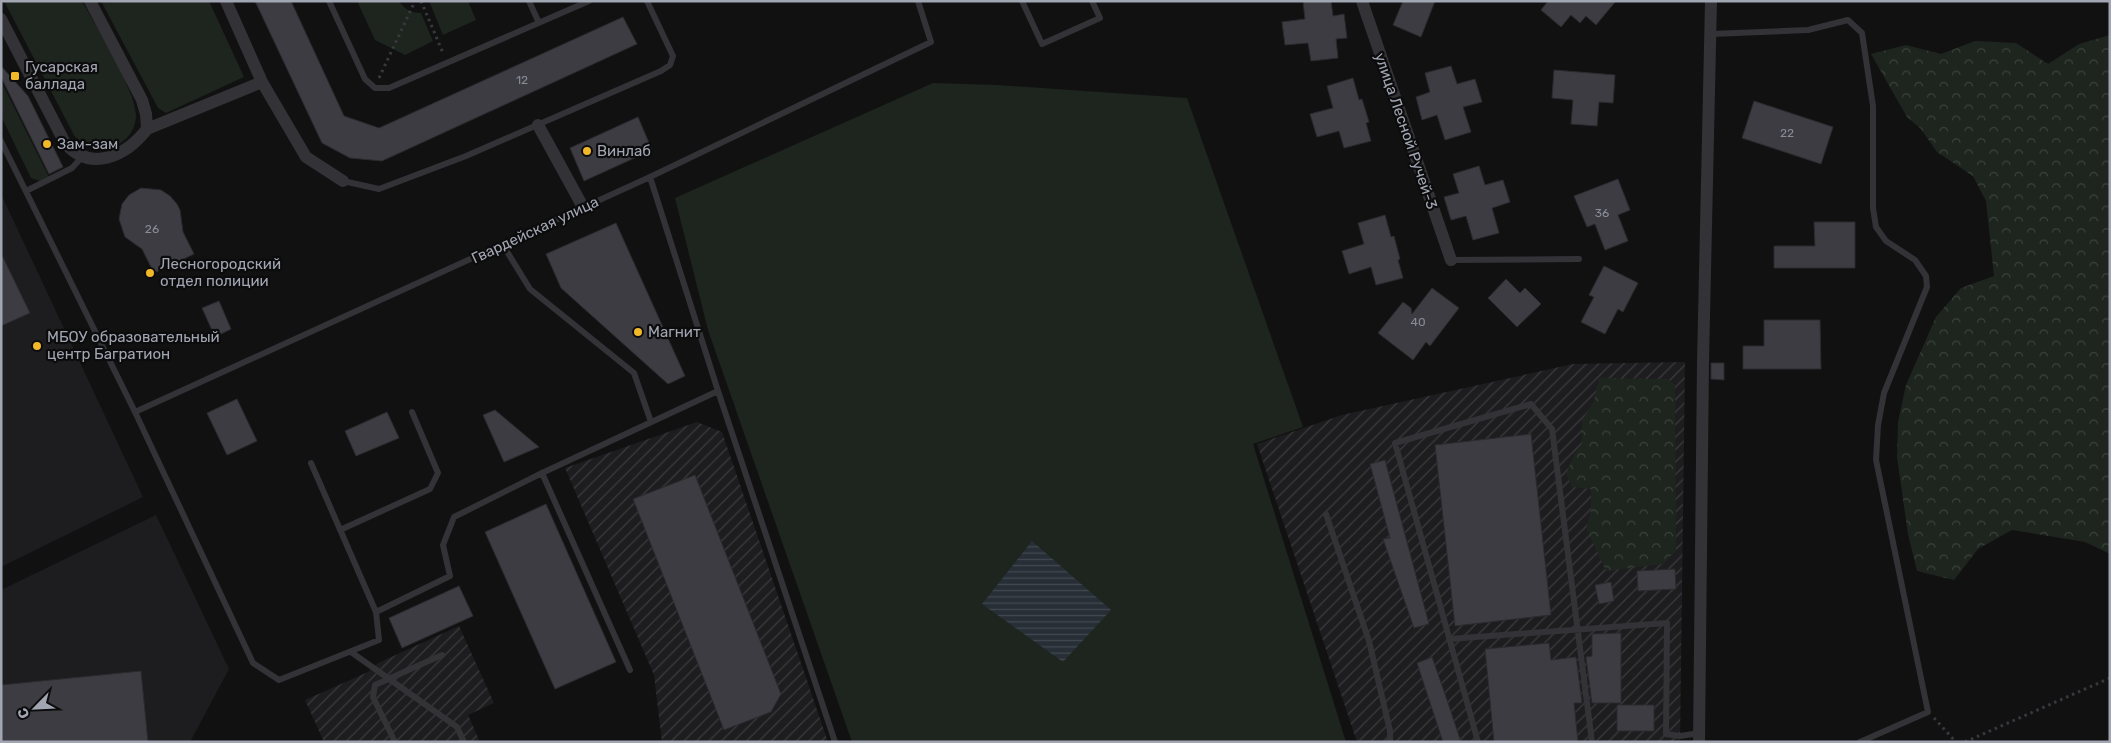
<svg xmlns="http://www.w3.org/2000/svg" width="2111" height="743" viewBox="0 0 2111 743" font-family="Rubik,sans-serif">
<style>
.built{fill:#1d1d1f}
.industrial{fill:url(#industrial-furrows)}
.green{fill:#1d251e}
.forest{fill:url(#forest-crowns)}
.water{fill:url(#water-rules)}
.building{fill:#3c3c42;stroke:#2b2a2e}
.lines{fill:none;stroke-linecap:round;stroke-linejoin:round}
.path{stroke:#38393e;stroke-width:3;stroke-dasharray:2.5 4;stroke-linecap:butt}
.lane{stroke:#323237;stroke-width:6}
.street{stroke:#323237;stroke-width:12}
.poi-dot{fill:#f1b929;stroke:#0c0c0d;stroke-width:2}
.labels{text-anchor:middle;stroke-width:4.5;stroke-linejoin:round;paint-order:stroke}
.number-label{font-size:12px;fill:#888c97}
.poi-label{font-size:15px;fill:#a2a6b3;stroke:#0c0c0d;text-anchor:start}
.street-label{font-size:15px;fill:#a2a6b3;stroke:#0c0c0d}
</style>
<defs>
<pattern id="industrial-furrows" width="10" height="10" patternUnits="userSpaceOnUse" patternTransform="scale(1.25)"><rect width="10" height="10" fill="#1d1d1f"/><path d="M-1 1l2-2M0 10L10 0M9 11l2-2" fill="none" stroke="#3b3b3d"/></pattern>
<pattern id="forest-crowns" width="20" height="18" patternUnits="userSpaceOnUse" patternTransform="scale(1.25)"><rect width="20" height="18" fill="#1d251e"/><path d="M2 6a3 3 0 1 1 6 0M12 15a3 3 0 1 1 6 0" fill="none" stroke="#3b423c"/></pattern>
<pattern id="water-rules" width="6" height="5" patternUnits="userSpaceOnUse" patternTransform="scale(1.25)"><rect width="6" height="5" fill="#272e35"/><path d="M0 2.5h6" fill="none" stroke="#434950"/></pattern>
</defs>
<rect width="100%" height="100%" fill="#111112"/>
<path class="built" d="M1,194L143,497L1,567Z
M156,515L229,669L190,742H1V590Z"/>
<path class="industrial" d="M1685,362L1680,742H1357L1257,444L1342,415L1573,364Z
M697,422L722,432L828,742H662L654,675L565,468Z
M459,626L494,703L468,715L480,742H324L305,700L368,672L378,663Z"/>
<path class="green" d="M4,1H82C95,25 136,91 136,115C136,128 129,139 117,145C102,154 87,146 75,137Z
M101,1H209L244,77L166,113L158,108Z
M357,1H399C404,9 411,13 421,13L433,41L405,55L375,40Z
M429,1H468L476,20L443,35Z
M1,81L49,177L40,181L31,178L1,116Z
M933,83L997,85L1187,98L1303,427L1253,444L1346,742H852L708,330L675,198Z"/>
<path class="forest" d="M2110,35V554L2085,542L2012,530L1978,549L1954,580L1917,571L1908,534L1897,457L1898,422L1906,385L1936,317L1961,288L1994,276L1986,201L1973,176L1937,152L1921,129L1907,117L1871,54L1906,45L1941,54L1975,41L2016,43L2048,64L2079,44Z
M1599,378L1668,379L1675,385L1676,550L1663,564L1606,571L1586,528L1591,512V489L1572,487L1566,474L1575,453L1582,444V421L1594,401Z"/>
<path class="water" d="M1032,541L1111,610L1063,662L982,604Z"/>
<path class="building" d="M255,1H291L344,116L379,128L623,17L637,44L382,161L350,158L322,143Z
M1303,1H1331L1333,16L1344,14L1347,38L1336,39L1338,58L1311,61L1308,43L1285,45L1282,22L1305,19Z
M1403,1H1435L1421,37L1393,25Z
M1548,1H1616L1596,25L1586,16L1580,23L1571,15L1561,27L1541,10Z
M1,66L28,96L63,167L49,174L1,77Z
M1451,66L1457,84L1475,79L1482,102L1463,107L1471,132L1445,140L1437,115L1422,120L1416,97L1430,92L1425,73Z
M1554,70L1615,75L1613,103L1599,102L1597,126L1571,124L1573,100L1552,98Z
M1353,78L1359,100L1362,99L1369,122L1366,123L1371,141L1344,148L1339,131L1317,137L1310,114L1333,108L1327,86Z
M1754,101L1833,127L1821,164L1742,138Z
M638,117L652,150L584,181L570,148Z
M1479,166L1485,185L1503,180L1510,202L1492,208L1499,233L1473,240L1466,216L1451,220L1444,197L1459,193L1453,174Z
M1618,179L1630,210L1618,215L1628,241L1605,250L1595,224L1587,227L1574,196Z
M141,188L161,190L170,196L177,204L180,210L183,232L194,254L154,273L142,249L125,237L119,219L122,204L129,195Z
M1385,215L1391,237L1394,236L1400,259L1398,260L1403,278L1376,285L1371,267L1349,274L1342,251L1364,244L1358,223Z
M1814,222H1855V268H1774V246H1815Z
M616,223L685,376L668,384L561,288L546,254Z
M1,253L30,313L1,326Z
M1604,266L1638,283L1623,312L1618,309L1605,334L1581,322L1594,297L1589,295Z
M1506,279L1520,293L1525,288L1541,304L1517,327L1488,298Z
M1432,288L1459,308L1430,346L1426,342L1413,360L1378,333L1403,302L1411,308L1412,314Z
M219,301L231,329L215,337L202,308Z
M1764,320H1820L1821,369H1743V346H1764Z
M1711,363H1724V380L1711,379Z
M237,399L257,441L227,455L207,413Z
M495,410L539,447L504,462L483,415Z
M387,412L399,438L356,456L345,431Z
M1531,434L1551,615L1455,626L1435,445Z
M1385,460L1429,624L1414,628L1383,539L1390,538L1370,464Z
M695,475L781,694L771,712L724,730L633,499Z
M546,504L616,662L555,689L485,532Z
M1675,569L1676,589L1638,591L1637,571Z
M1611,582L1614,601L1599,604L1595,585Z
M459,586L473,616L402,648L389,618Z
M1621,633V703H1592L1586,657L1592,656V634Z
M1549,643L1551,660L1576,657L1582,703H1574L1578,742H1494L1485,649Z
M1432,657L1447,700L1461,742H1443L1417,663Z
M141,671L148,742H1V685Z
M1617,705H1654V731H1617Z"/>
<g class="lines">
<path class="path" d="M421,1L443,53
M379,78L415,1
M1934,718L1956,742
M1965,742L2110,678"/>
<path class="lane" d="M329,1L365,79L375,88H389L589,1
M529,1L539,23
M1022,1L1042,44L1100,18L1092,1
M1711,34L1808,30L1848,20L1862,33L1873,106V208L1876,227L1886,241L1915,260L1926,276L1927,287L1884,393L1878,425L1876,460L1928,712L1860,742
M1,141L135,412L253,663L279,680L379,640L376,612L450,576L443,545L454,517L542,473
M650,177L718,391L835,742
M343,181L379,189L466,156L661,71L670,65L673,56L647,1
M26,191L72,168L82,157
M503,245L530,289L634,373L651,422
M1451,260L1579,259
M135,412L650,177L931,42L918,1
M311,463L376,612
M1326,514L1369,641L1390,731V742
M340,530L430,489L438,473L412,412
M1449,639L1667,623L1666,734L1680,736L1700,733
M351,652L457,727L464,742
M630,670L542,473L718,391
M395,742L373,697L375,685L442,655
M1478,742L1395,443L1531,404L1552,429L1592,742"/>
<path class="street" d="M90,1L142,100L146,114L147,129
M226,1L262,82L306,157L343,181
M1362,1L1451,260
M1,19L65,143C91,173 126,156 147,129L262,82
M538,125L583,207
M1699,742L1703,362L1711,1"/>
</g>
<g class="poi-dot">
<rect x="10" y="71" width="10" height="10" rx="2.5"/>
<circle cx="47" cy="144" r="5"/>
<circle cx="587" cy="151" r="5"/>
<circle cx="150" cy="273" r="5"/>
<circle cx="638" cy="332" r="5"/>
<circle cx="37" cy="346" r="5"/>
</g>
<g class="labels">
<g class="number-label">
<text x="522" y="84">12</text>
<text x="1787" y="137">22</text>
<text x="1602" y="217">36</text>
<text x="152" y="233">26</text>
<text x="1418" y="326">40</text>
</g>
<g class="poi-label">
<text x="25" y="72">Гусарская<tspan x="25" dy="17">баллада</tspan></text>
<text x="57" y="149">Зам-зам</text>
<text x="597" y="156">Винлаб</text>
<text x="160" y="269">Лесногородский<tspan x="160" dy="17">отдел полиции</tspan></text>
<text x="648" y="337">Магнит</text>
<text x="47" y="342">МБОУ образовательный<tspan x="47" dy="17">центр Багратион</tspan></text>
</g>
<g class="street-label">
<text transform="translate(1406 131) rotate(71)" y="5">улица Лесной Ручей-3</text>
<text transform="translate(535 230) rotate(-25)" y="5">Гвардейская улица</text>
</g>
</g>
<rect width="2111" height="743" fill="none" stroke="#a2a6b3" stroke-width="5"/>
<g transform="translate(35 708) rotate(246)" stroke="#0c0c0d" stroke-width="4" paint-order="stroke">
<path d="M0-4L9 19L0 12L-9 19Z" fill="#a2a6b3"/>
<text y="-8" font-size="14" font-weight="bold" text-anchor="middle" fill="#a2a6b3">С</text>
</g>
</svg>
